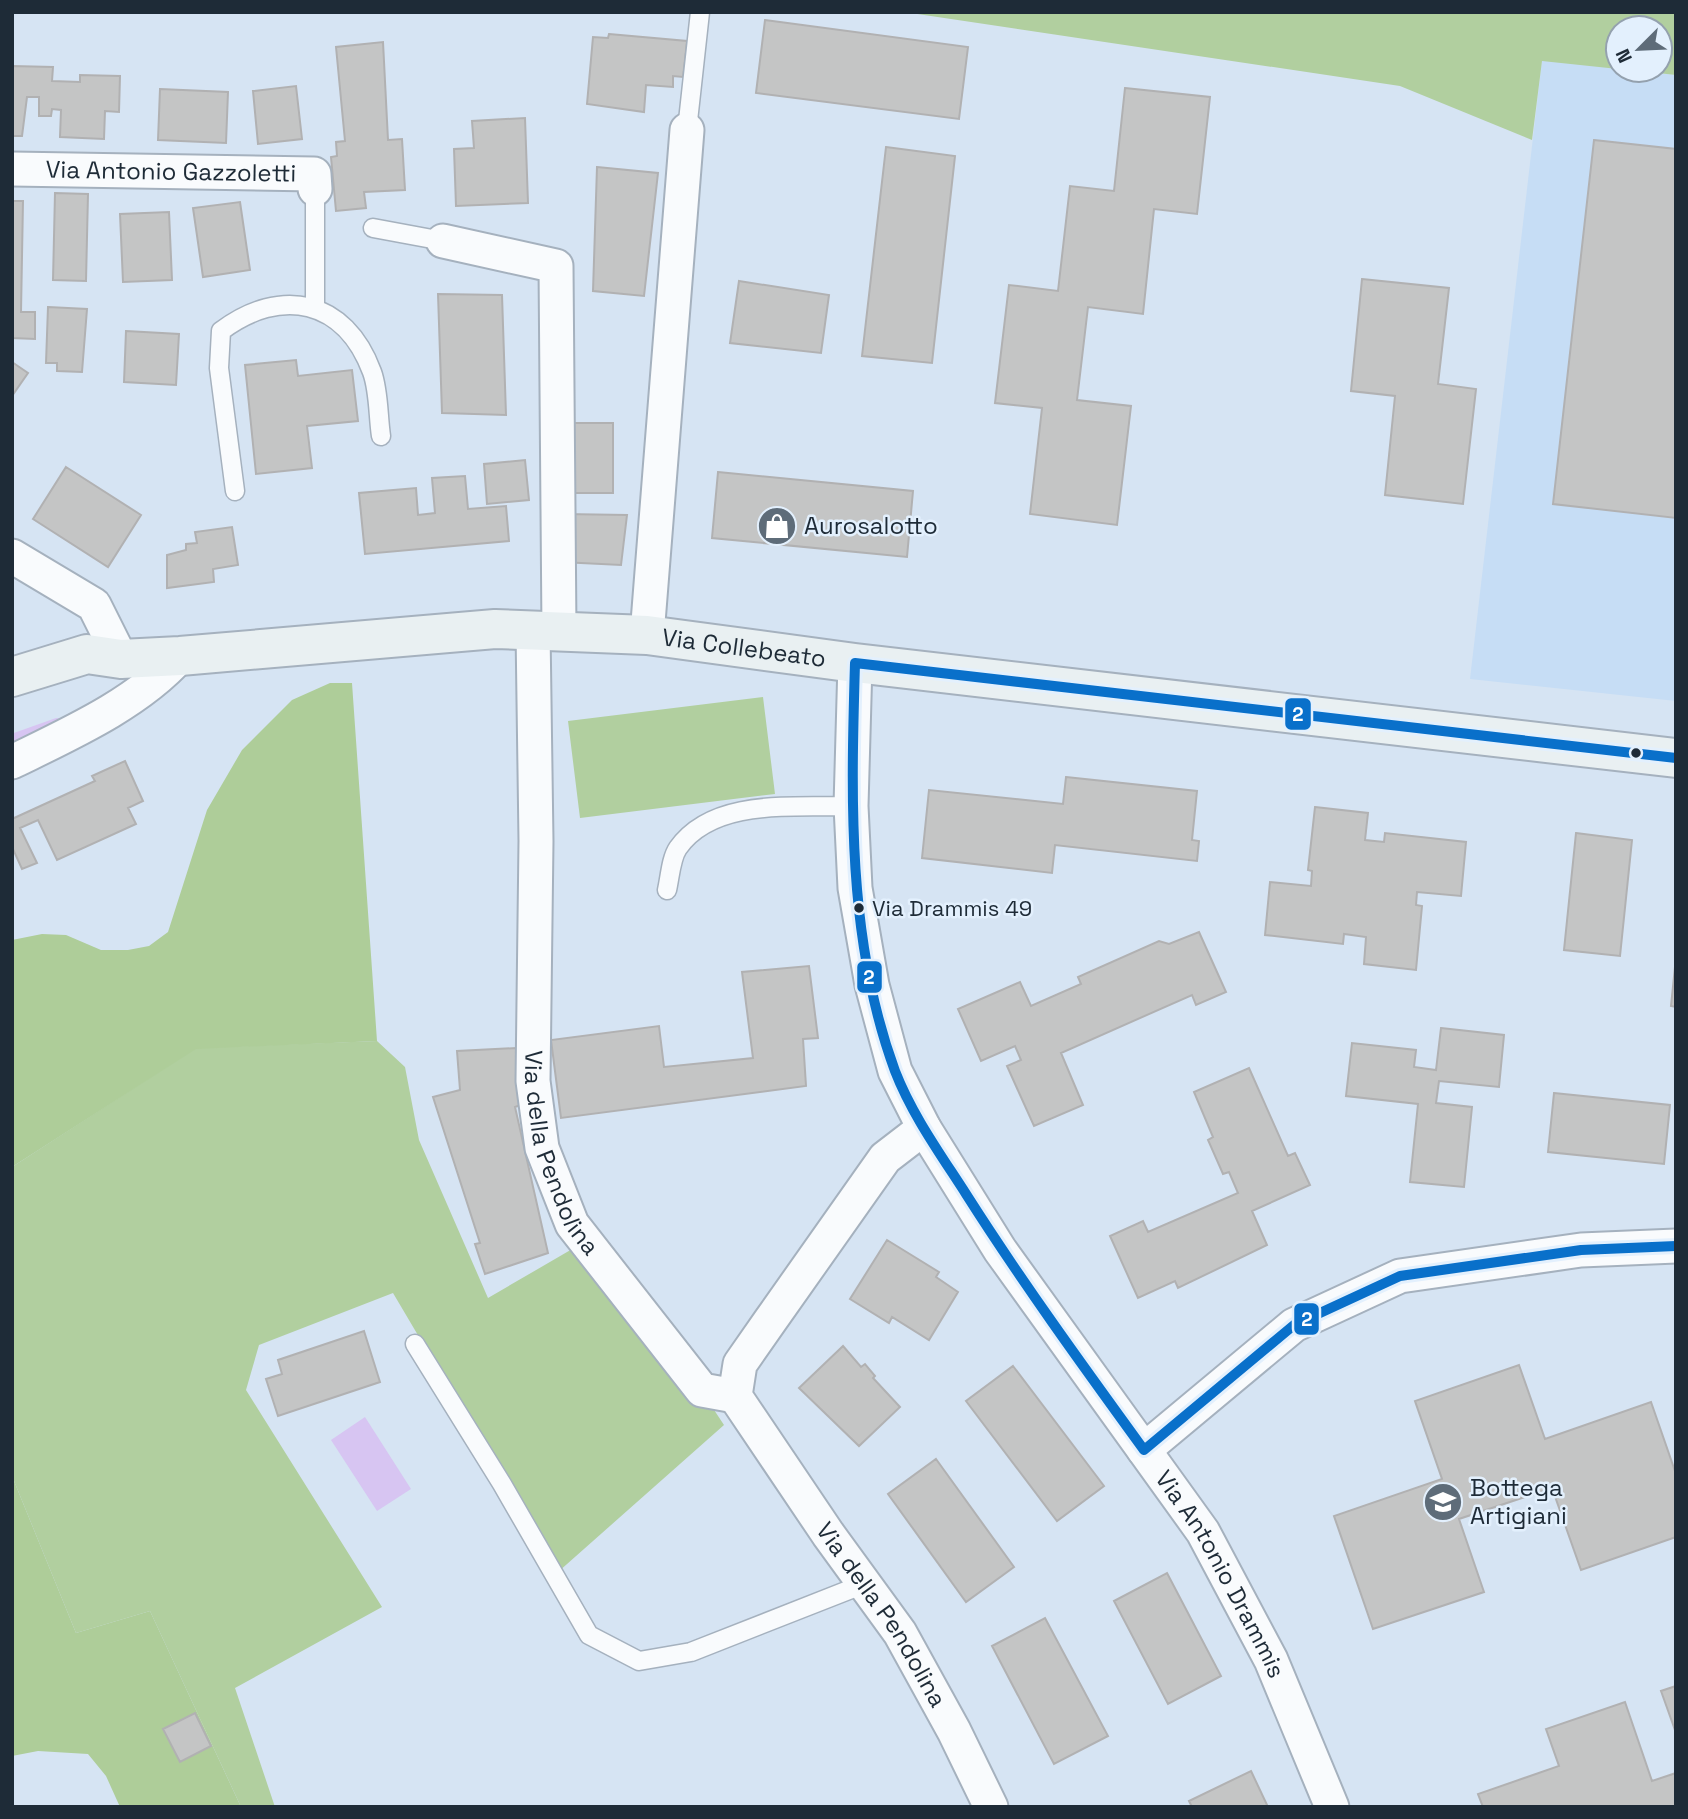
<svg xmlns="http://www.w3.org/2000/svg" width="1688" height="1819" viewBox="0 0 1688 1819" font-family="'Space Grotesk',sans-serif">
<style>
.built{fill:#c6ddf5}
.green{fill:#b1cf9f}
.forest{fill:#aecd99}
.water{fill:#d7c5f2}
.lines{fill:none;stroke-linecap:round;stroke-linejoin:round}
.stream{stroke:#d7c5f2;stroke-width:10}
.building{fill:#c4c5c5;stroke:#b1b1b2;stroke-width:2}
.lane-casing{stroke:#a5b1be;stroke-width:21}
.street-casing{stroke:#a5b1be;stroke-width:37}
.secondary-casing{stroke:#a5b1be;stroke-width:42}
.lane{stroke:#f9fbfd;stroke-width:18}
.street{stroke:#f9fbfd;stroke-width:33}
.secondary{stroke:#e9f0f2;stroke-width:38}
.bus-1-casing{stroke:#e3f0fd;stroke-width:16}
.bus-1{stroke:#0970ca;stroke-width:10}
.bus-dot{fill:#1e2b37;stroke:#e3f0fd;stroke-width:2.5}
.labels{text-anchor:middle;stroke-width:5;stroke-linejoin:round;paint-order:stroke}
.bus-label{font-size:22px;fill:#1e2b37;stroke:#e3f0fd;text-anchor:start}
.street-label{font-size:24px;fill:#1e2b37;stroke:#e3f0fd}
.poi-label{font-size:24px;fill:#1e2b37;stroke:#e3f0fd;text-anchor:start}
.line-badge{stroke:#e3f0fd;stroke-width:2.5}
.badge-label{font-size:19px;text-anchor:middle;font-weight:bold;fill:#fff}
</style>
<rect width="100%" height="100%" fill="#d6e4f3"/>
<path class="built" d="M1542,60L1676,75V701L1470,679Z"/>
<path class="green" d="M904,12H1676V75L1630,70H1660V28H1618V69L1542,61L1532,140L1400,86Z
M763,697L775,794L580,818L568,721Z
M377,1041L405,1067L419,1140L488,1298L598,1234L724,1425L558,1572L393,1293L259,1345L246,1390L382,1607L235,1688L275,1807H241L150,1611L76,1633L12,1476V1167L196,1048Z"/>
<path class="forest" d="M330,683H352L377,1041L196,1049L12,1167V940L42,934L66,935L101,950H128L149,946L168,932L207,810L242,750L292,700Z
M12,1476L76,1633L150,1611L241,1807H120L106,1776L88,1754L38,1751L12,1756Z"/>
<path class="water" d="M365,1417L411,1489L377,1511L331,1440Z"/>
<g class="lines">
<path class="stream" d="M12,739L57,723"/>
</g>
<path class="building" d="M765,20L968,47L959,119L756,93Z
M609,34L687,41L683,77L673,76V87L646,85L644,112L587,104L593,37L608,38Z
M383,42L388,140L402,139L405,190L364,192L366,208L336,211L331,157L337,156L336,142L345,141L336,47Z
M12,66L53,67L52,81L80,82V75L120,76L119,112L105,111L104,139L60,137L61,110L52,109L51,116H39V97H27L22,136H12Z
M296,86L302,139L258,144L253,91Z
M1125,88L1210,97L1197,214L1154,209L1143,314L1088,307L1077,400L1131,406L1117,525L1030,514L1042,408L995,403L1009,285L1058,291L1070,186L1114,191Z
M160,89L228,92L226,143L158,140Z
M525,118L528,203L456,206L454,149L474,148L472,121Z
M1594,140L1676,149V518L1553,504Z
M886,147L955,156L932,363L862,356Z
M597,167L658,173L644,296L593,291Z
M55,193L88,194L86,281L53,280Z
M12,201H23L21,312H35V339L12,338Z
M240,202L250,270L203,277L193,208Z
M169,212L172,280L123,282L120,214Z
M1362,279L1449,288L1438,384L1476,389L1463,504L1385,495L1395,396L1351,391Z
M739,281L829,295L821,353L730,343Z
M438,294L502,295L506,415L442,413Z
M48,307L87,309L82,372L57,371V363H46Z
M126,331L179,334L176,385L124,382Z
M296,360L298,376L352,370L358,421L307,426L312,468L256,474L245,365Z
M12,362L28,373L12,396Z
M565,423H613V493H567Z
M525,460L529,500L487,504L484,464Z
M66,467L141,515L108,567L33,519Z
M718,472L913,491L907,557L712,538Z
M465,476L468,509L506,506L509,541L365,554L359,493L416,488L418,515L435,513L432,478Z
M563,514L627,515L621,565L561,562Z
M232,527L238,565L213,569L214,582L167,588V555L186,550V544L197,543L195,532Z
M125,761L143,801L128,808L136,824L57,860L38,820L20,828L37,863L22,869L12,847V819L95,781L92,776Z
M1066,777L1197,791L1192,840L1199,841L1197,861L1055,845L1052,873L922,858L929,790L1063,804Z
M1315,807L1368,813L1365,840L1384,842L1385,833L1466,842L1461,896L1417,892L1416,905L1422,906L1416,970L1364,964L1366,937L1344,934L1343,944L1265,935L1270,882L1311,886L1312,871L1308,870Z
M1576,833L1632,840L1620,956L1564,950Z
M1199,932L1226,992L1196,1005L1192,995L1061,1053L1083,1105L1034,1126L1007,1066L1021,1060L1015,1046L981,1061L958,1009L1020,982L1031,1006L1081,984L1078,977L1159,941L1169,944Z
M1676,957V1007L1671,1006Z
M809,966L818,1038L803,1039L806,1086L561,1118L551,1040L659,1026L664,1067L753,1058L742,972Z
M1441,1028L1504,1035L1499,1087L1439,1081L1436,1103L1472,1107L1464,1187L1410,1182L1418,1104L1346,1096L1352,1043L1416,1050L1414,1067L1436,1070Z
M516,1048L521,1105L515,1107L548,1253L485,1274L475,1244L480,1243L433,1097L460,1090L457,1051Z
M1249,1068L1288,1156L1295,1153L1310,1185L1252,1211L1267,1245L1178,1288L1175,1281L1138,1298L1110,1236L1143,1221L1148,1232L1238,1193L1229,1172L1223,1174L1208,1140L1213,1137L1194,1092Z
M1554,1093L1670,1105L1664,1164L1548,1152Z
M887,1240L939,1272L936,1277L958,1292L929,1340L892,1317L889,1323L850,1299Z
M364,1331L380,1382L278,1416L266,1379L282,1374L278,1360Z
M843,1346L861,1367L865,1364L875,1376L873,1378L900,1407L859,1446L799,1388Z
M1519,1365L1545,1439L1651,1402L1676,1474V1537L1581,1570L1552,1488L1459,1519L1484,1592L1373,1629L1334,1516L1442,1479L1415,1401Z
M1013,1366L1104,1486L1057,1521L966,1401Z
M936,1459L1014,1567L966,1602L888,1494Z
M1167,1573L1221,1676L1168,1704L1114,1601Z
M1045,1618L1108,1736L1054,1764L992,1646Z
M1676,1686V1733L1661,1691Z
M1625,1702L1652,1781L1676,1773V1807H1483L1478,1794L1559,1766L1546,1729Z
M195,1713L211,1746L180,1762L163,1729Z
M1251,1771L1268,1807H1192L1189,1801Z"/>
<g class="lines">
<g class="lane-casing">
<path id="lane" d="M687,130L700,12
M373,228L443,241
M315,309V189
M235,491L219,368L221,331C281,286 345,299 372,372C379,391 378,416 381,436
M667,890C670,877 671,858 678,848C714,797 796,808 851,806
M415,1344L502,1484L589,1635L639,1661L691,1652L864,1584"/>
</g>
<g class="street-casing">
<g id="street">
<path id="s1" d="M12,169L314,174L315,189"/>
<path d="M443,241L556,266L559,632"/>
<path d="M12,556L94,605L121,659"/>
<path id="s2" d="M533,630L536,841L533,1081L542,1148L572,1224L702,1390L735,1396"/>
<path d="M647,635L687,130"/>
<path id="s3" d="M855,663L851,806L855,888L872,985L895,1071L924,1128L1000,1250L1203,1532L1271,1660L1332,1807"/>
<path d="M12,762C69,734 137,704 180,656"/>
<path id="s4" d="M924,1128L885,1158L770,1321L740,1364L735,1396L828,1534L900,1633L954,1731L991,1807"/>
<path d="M1144,1450L1294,1325L1400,1276L1581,1250L1676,1246"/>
</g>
</g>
<g class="secondary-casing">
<g id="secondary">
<path id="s5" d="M12,677L87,654L121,659L180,656L495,629L647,635L855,663L1676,758"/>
</g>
</g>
<use href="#lane" class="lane"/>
<use href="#street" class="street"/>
<use href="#secondary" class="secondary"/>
<g class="bus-1-casing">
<path id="bus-1" d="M1676,758L855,663C851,799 847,941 895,1071C912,1115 941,1155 966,1194C1022,1282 1083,1366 1144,1450L1294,1325L1400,1276L1581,1250L1676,1246"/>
</g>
<use href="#bus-1" class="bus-1"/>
</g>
<defs>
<g id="shop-disc" transform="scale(2.0125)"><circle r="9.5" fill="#5e6c79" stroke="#e3f0fd"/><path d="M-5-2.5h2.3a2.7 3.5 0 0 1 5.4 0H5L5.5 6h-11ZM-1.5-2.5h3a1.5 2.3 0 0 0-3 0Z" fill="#fff"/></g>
<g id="school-disc" transform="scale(2.0125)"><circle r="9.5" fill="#5e6c79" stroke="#e3f0fd"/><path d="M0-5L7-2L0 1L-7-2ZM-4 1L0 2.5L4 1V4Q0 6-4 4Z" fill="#fff"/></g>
</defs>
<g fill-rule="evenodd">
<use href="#shop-disc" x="777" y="526"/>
<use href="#school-disc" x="1443" y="1502"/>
</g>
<g class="bus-dot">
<circle cx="1636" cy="753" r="6"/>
<circle cx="859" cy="908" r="6"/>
</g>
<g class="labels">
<g class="bus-label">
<text x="872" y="916">Via Drammis 49</text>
</g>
<g class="street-label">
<text dy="8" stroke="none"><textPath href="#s1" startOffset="159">Via Antonio Gazzoletti</textPath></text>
<text dy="8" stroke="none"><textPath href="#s5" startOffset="738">Via Collebeato</textPath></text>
<text dy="8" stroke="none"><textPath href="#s2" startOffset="528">Via della Pendolina</textPath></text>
<text dy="8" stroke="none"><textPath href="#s3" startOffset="1013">Via Antonio Drammis</textPath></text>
<text dy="8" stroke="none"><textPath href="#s4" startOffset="597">Via della Pendolina</textPath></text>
</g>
<g class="poi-label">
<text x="804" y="534">Aurosalotto</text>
<text x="1470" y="1496">Bottega<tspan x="1470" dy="28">Artigiani</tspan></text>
</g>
</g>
<g class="line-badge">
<rect x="1284" y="697" width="28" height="34" rx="7" fill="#0970ca"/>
<rect x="856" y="960" width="27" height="34" rx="7" fill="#0970ca"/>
<rect x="1293" y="1302" width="27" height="34" rx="7" fill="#0970ca"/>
</g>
<g class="badge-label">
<text x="1298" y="721">2</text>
<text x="869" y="984">2</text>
<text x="1307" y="1326">2</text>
</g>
<rect width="1688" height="1819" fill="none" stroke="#1e2b37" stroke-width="28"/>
<g transform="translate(1639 49) rotate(246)"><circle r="33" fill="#e3f0fd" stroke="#94a1ae" stroke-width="2"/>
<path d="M0-5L12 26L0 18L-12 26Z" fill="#5e6c79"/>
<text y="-10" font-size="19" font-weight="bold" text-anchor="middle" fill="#1e2b37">N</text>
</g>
</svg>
